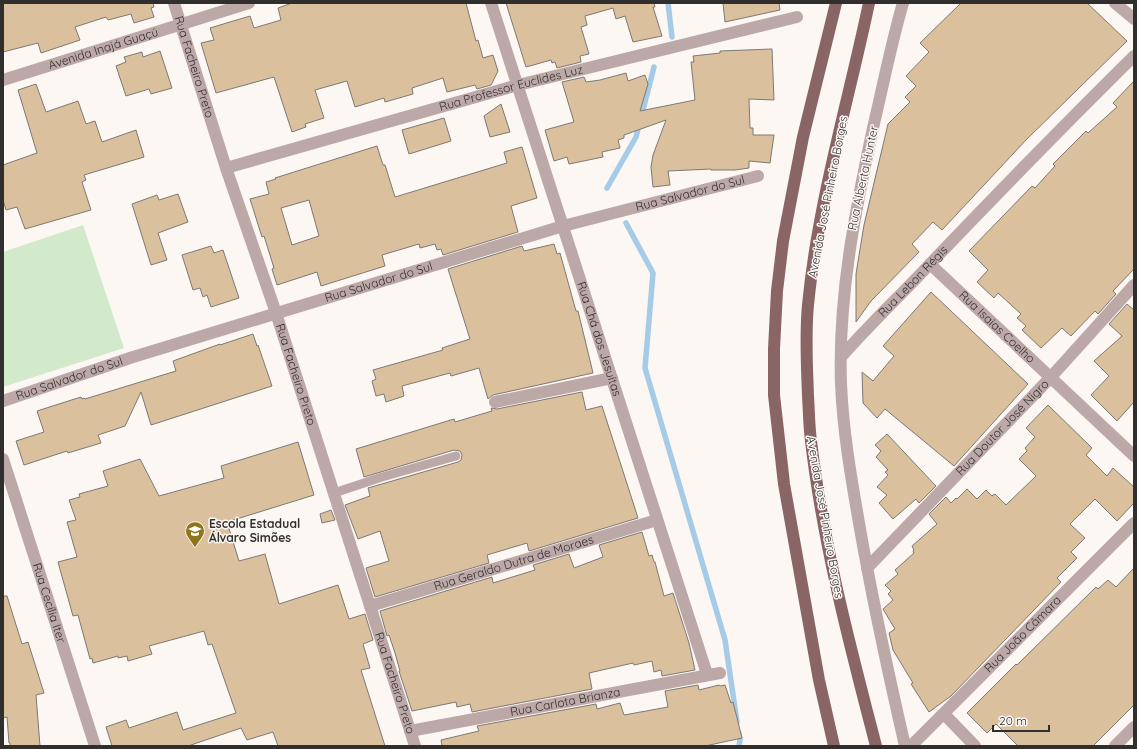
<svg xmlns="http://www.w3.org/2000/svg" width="1137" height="749" viewBox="0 0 1137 749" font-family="Quicksand,sans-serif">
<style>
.green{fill:#d3e9cc}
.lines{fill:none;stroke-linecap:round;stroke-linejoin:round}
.stream{stroke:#a5cbe6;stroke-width:5.5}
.building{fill:#dac09d;stroke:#7d7975;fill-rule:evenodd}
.lane{stroke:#bda8a8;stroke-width:9}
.street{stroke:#bda8a8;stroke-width:12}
.primary{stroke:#8a6566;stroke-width:12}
.labels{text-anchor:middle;stroke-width:3;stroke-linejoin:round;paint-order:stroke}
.street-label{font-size:12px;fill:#312f2e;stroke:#fcf7f2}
.poi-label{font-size:12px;font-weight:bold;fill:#312f2e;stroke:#fcf7f2;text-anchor:start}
</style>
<rect width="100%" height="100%" fill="#fcf7f2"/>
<path class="green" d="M83,225L124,348L3,387V252Z"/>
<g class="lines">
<path class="stream" d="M668,3L672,37
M607,188L636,137L654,67
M626,223L653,273L645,368L725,640L737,722
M739,746L740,740L739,733"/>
</g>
<path class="building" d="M3,3H153L154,7L151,8L154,17L134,23L131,14L108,20L106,17L75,27L80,40L41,53L38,43L3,52Z
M292,3H466L476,41L478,40L483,58L493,55L498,71L491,85L477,89L475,85L447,92L443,78L412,88L413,94L385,102L384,98L355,107L347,81L315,90L324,118L305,124L306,127L292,132L274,77L216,93L201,43L214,40L210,28L250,16L254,28L281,20L278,8Z
M506,3H654L655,7H653L662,36L633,42L625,16L616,19L613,8L585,16L587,25L581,27L589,54L580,56L581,62L557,68L555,62L552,63L551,60L526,67Z
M723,3H779L780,10L725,22Z
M961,3H1087L1127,41L1026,140L942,230L933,222L912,244L919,252L871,301L856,322V274L864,225L888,124L910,102L905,97L916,86L906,76L929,52L920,43Z
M772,49L774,100L749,99L750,128H753V135H774L770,163L749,161V168L735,170H711V169L668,171L670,185L653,187L651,167L653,155L666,120L624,135V138L618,140L620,148L602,152L603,157L569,164L567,157L554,161L545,130L574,122L562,82L584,77L586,82L600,80L626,73L628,81L645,75L648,84L640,111L695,100L691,62H694L693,56L720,53V51Z
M160,51L172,88L151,94L149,89L126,96L116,66L126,62L124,57L142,52L143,57Z
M1134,81V269L1113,291L1116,294L1098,314L1095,311L1071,336L1062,328L1041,348L1022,330L1026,326L1017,318L1021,314L998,293L994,298L977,282L988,270L969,251L1032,186L1035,188L1055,166L1053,164L1086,131L1088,133L1117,107L1113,103Z
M36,84L46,112L78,101L86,124L95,121L102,142L136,130L144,157L84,175L86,180L82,182L91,210L25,229L17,207L6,210L3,200V165L37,153L18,90Z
M501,104L510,132L490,137L484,116Z
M444,118L451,141L409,154L402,130Z
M377,146L383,165H385L395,197L507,163L504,152L522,147L537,198L511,206L518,232L443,255L441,249L437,250L435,244L420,248L419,244L382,255L385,266L321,286L317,272L277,285L272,269L274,268L264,236L262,237L250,199L269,194L266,182L276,179L275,178ZM309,200L319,236L292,245L281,208Z
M178,194L188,222L158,233L167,260L151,265L132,204L157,195L159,200Z
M554,244L557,254L560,253L576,311H578L593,373L493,395L488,399L479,368L451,376L450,373L402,386L404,396L386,402L384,394L376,396L372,381L376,379L373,370L443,350L442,348L470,339L448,269L522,246L524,251Z
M211,246L214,253L223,250L239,298L211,307L207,295L203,297L200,288L193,290L182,255Z
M931,292L1028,384L954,466L885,409L877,418L863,403L862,372L873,381L894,356L883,346Z
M1127,304L1134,310V402L1117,421L1091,395L1109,376L1094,361L1122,336L1109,324Z
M253,334L257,346L258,345L272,386L151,425L141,392L125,426L98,435L101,443L68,453L67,451L24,465L16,441L44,432L37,411L81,397L82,399L84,398L85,399L176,371L173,361L220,344V345Z
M582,392L586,410L602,406L638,518L529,551L527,543L487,555L489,563L375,597L366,568L389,561L380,531L358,539L345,505L370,496L368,488L458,462L461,460L462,455L460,451L454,450L364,477L356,449L454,419L455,422L492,411L491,408L497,409Z
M1048,405L1092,448L1086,455L1107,476L1113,468L1134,487V503L1117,521L1095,499L1070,524L1085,538L1071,552L1077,558L1057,578L1061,582L951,696L929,712L911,684L913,683L893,650L889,633L895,629L883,609L893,600L888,594L891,591L885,585L898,574L895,570L914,553L913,551L914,550L912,546L937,524L929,514L946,497L951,503L956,498L957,499L967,489L977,499L986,490L992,496L995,494L1006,505L1036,476L1019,459L1027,451L1025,448L1035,437L1026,428Z
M887,434L936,486L919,503L916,499L893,519L879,503L887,495L877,487L888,475L885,472L888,470L876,457L881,451L875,445Z
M298,442L314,495L227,522L239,561L265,554L279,604L338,585L349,619L365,614L373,640L363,644L370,668L361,670L385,746H278L273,732L247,740L241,728L188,746H112L106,727L126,720L129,728L177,712L183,730L236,713L212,644L208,645L204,631L149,646L152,654L128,661L127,656L118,658V656L93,663L92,658L90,659L78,615L73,616L58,562L77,557L67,522L76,520L69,500L80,497L79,494L108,486L103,471L140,459L159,496L224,478L221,466Z
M331,510L335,520L322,523L320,514Z
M642,532L649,556L652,555L654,562H655L664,596L673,593L689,643L695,670L662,676L661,670L654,672L652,661L634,665L633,663L589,673L592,689L472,712L470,704L457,707L456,702L412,711L399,671H400L395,653L389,635L387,636L380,611L492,577L493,583L535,570L533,565L569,554L574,568L603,557L599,545Z
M1134,568V705L1093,746H1018L996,724L987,733L967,713L1016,664L1017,665L1096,587L1098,589L1108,580L1116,587Z
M3,596H7L22,644L28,642L44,693L36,695L40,746H10V743H9L7,717L3,718Z
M698,685L699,690L719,685L720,686L725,685L731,703L733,702L742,738L705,746H442L441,740L479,731L477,726L596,704L597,709L620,703L624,715L668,707L665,691Z"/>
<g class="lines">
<path class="lane" d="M334,493L382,477L456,456"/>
<g class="street">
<path id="s1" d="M174,3L226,168L276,313L415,746"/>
<path id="s2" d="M491,3L707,674"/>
<path d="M903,3C891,44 883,86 873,128C855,212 838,297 841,384C843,431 851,477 859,523C872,598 888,672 905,746"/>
<path d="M1115,3L1134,19"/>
<path id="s3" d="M3,80L249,3"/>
<path id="s4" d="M226,168L518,85L797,17"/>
<path id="s5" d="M930,264L1134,456"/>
<path id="s6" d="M842,356C870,324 901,295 930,264C997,194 1065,124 1134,56"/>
<path id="s7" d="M3,401L133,357L563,226L758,176"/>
<path d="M495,402L612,378"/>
<path id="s8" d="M3,459L95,746"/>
<path id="s9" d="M867,568L1051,377L1134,285"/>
<path id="s10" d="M370,606L657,520"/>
<path d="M944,714L975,746"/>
<path id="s11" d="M410,731L720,673"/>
<path id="s12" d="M911,746L1134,523"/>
<path d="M1115,746L1134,727"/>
</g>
<path class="primary" d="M869,3C848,103 818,202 808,305C805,335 807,366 808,396C809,411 809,426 811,441C823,544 850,646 876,746
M834,746L819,680L784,484L774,395V349L777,291L783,241L803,137L836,3"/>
</g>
<defs>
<g id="school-pin" transform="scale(1)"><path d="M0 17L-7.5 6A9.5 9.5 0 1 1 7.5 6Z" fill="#8f7419" stroke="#fcf7f2"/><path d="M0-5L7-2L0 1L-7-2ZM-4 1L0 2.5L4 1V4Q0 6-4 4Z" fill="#fff"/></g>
</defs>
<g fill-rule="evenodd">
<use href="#school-pin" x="195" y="531"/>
</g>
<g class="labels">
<g class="street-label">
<text dy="4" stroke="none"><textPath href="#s3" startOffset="105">Avenida Inajá Guaçú</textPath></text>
<text dy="4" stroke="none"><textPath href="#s1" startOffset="67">Rua Facheiro Preto</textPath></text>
<text dy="4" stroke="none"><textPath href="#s4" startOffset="296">Rua Professor Euclides Luz</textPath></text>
<text transform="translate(863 178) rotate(-78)" y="4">Rua Alberta Hunter</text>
<text dy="4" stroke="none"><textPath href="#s7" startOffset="718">Rua Salvador do Sul</textPath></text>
<text transform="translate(828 197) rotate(-79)" y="4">Avenida José Pinheiro Borges</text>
<text dy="4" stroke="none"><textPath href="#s6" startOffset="103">Rua Lebon Régis</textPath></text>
<text dy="4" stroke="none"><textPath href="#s7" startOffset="394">Rua Salvador do Sul</textPath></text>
<text dy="4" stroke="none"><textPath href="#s5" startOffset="92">Rua Isaias Coelho</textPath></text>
<text dy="4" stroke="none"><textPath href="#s2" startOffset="353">Rua Chá dos Jesuítas</textPath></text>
<text dy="4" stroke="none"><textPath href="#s1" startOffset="391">Rua Facheiro Preto</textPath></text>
<text dy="4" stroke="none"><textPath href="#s7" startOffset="70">Rua Salvador do Sul</textPath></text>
<text dy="4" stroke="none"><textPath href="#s9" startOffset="195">Rua Doutor José Nigro</textPath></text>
<text transform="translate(825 517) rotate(80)" y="4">Avenida José Pinheiro Borges</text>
<text dy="4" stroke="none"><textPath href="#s10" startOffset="150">Rua Geraldo Dutra de Moraes</textPath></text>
<text dy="4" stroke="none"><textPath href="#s8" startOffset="151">Rua Cecília Iter</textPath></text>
<text dy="4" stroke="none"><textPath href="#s12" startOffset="158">Rua João Câmara</textPath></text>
<text dy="4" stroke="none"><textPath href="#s1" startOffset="715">Rua Facheiro Preto</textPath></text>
<text dy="4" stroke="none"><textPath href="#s11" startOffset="158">Rua Carlota Brianza</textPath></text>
</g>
<g class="poi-label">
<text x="209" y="528">Escola Estadual<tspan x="209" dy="14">Álvaro Simões</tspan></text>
</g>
</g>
<rect width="1137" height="749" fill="none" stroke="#312f2e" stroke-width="8"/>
<path d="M993 725v6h56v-6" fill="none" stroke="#312f2e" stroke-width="2"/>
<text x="999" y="725" font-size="12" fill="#312f2e" stroke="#fcf7f2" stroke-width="3" paint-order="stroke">20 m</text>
</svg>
